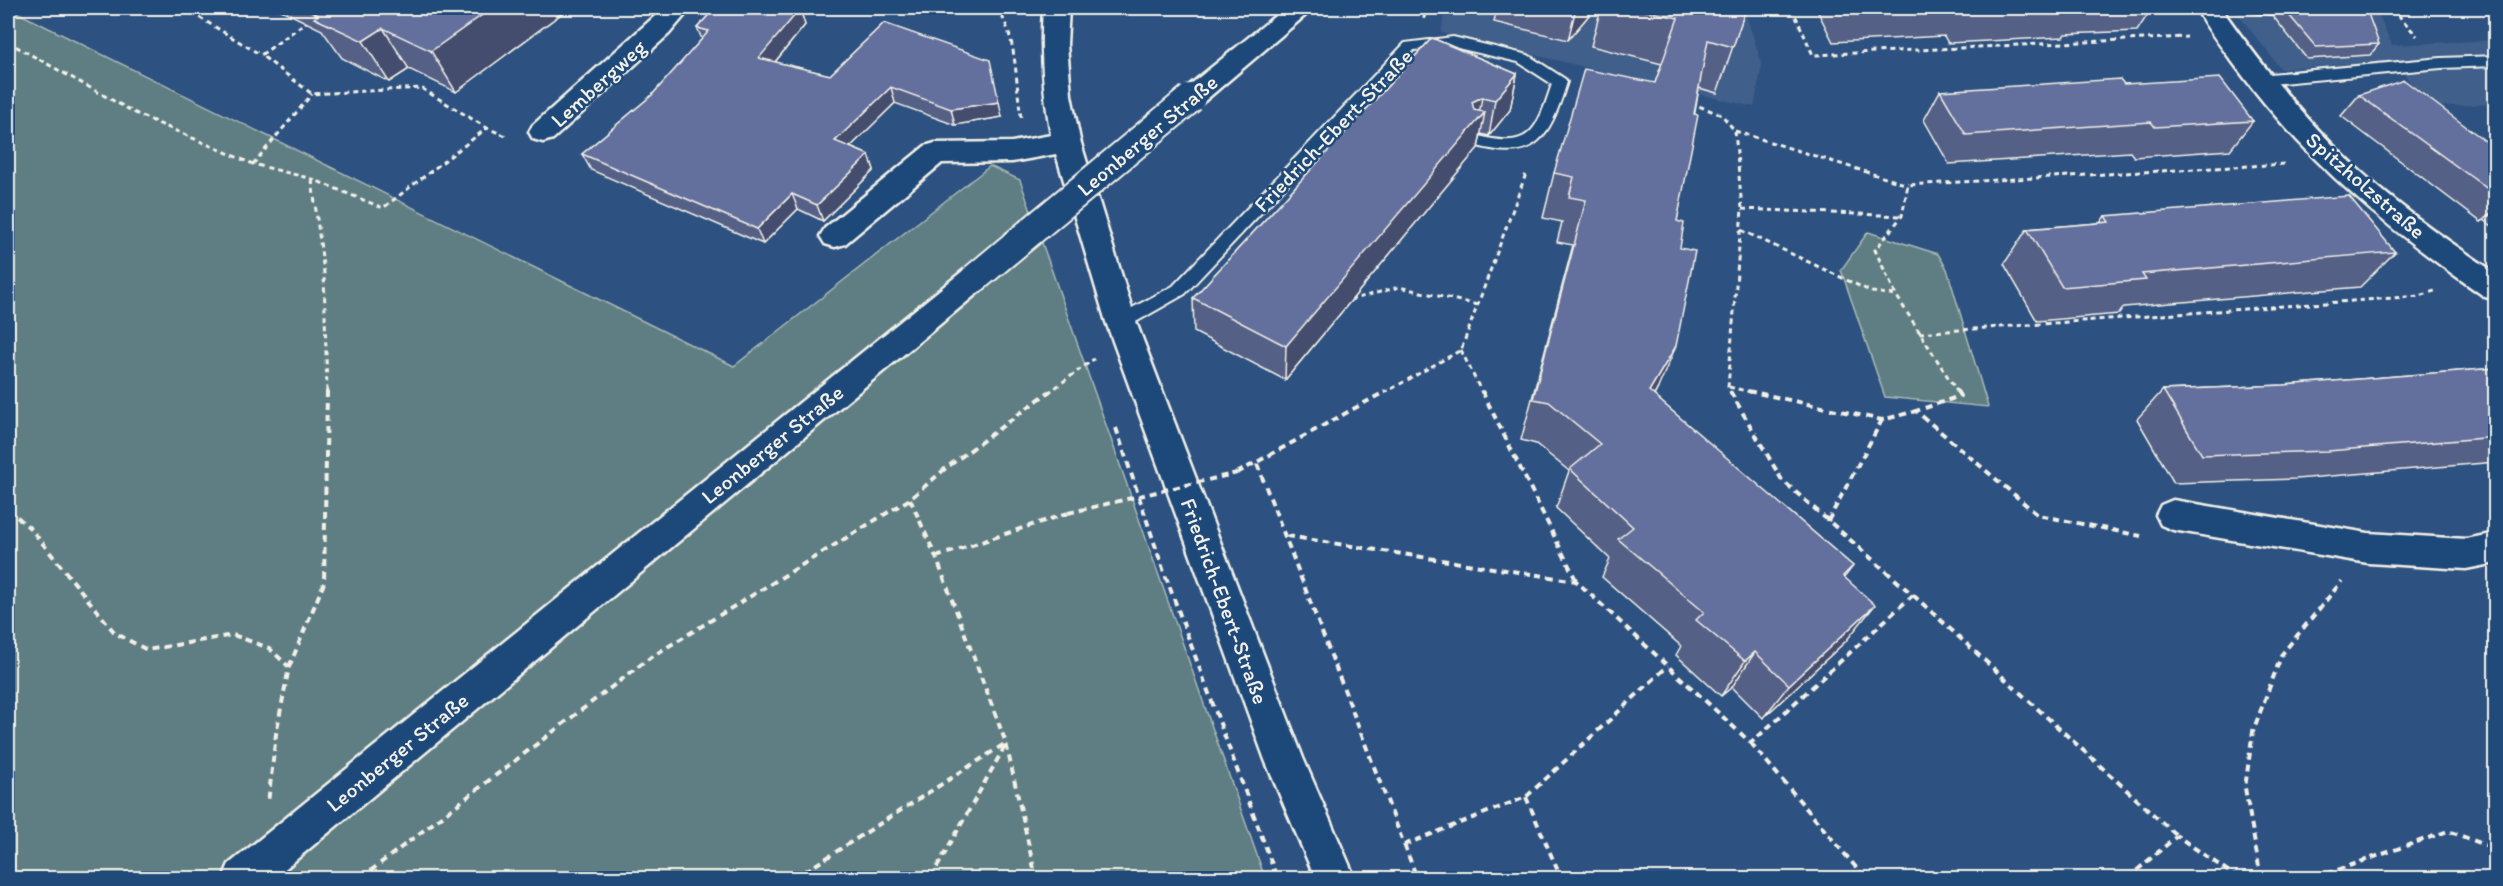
<svg xmlns="http://www.w3.org/2000/svg" width="2503" height="886" viewBox="0 0 2503 886" font-family="Itim,sans-serif">
<style>
.built{fill:#415e8b}
.green{fill:#5e7e83;stroke:#a9b8b6;stroke-width:1.5}
.lines{fill:none;stroke-linecap:round;stroke-linejoin:round}
.service-casing{stroke:#f4f1e8;stroke-width:4}
.minor-casing{stroke:#f4f1e8;stroke-width:5}
.secondary-casing{stroke:#f4f1e8;stroke-width:5}
.path-far1{stroke:#f4f1e8;stroke-width:3;stroke-dasharray:5 4;stroke-linecap:butt}
.path{stroke:#f4f1e8;stroke-width:4;stroke-dasharray:7 5;stroke-linecap:butt}
.service{fill:#1f4a7a;fill-rule:evenodd}
.minor{fill:#1f4a7a;fill-rule:evenodd}
.secondary{fill:#1f4a7a;fill-rule:evenodd}
.secondary-bridge-casing{stroke:#f4f1e8;stroke-width:32;stroke-linecap:butt}
.path-bridge{stroke:#f4f1e8;stroke-width:4;stroke-dasharray:7 5;stroke-linecap:butt}
.secondary-bridge{stroke:#1f4a7a;stroke-width:28}
.wall{fill:#556087;stroke:#f4f1e8;stroke-width:1.5}
.shaded-wall{fill:#454e6e;stroke:#f4f1e8;stroke-width:1.5}
.building{fill:#63709d;stroke:#f4f1e8;stroke-width:1.5}
.labels{text-anchor:middle;stroke-width:5;stroke-linejoin:round;paint-order:stroke}
.street-label{font-size:22px;fill:#f4f1e8;stroke:#1f4a7a}
</style>
<rect width="100%" height="100%" fill="#2d5281"/>
<filter id="ink" filterUnits="userSpaceOnUse"><feTurbulence type="fractalNoise" baseFrequency=".0167" numOctaves="2"/><feDisplacementMap in="SourceGraphic" scale="12" xChannelSelector="R" yChannelSelector="G"/><feConvolveMatrix kernelMatrix="1 2 1 2 8 2 1 2 1" color-interpolation-filters="sRGB"/></filter>
<g filter="url(#ink)">
<path class="built" d="M1445,8H1744L1762,65L1754,107L1441,33Z
M2233,8L2376,9L2392,45L2495,40V104L2429,107L2394,61L2281,69Z"/>
<path class="green" d="M8,8L734,366L990,166L1020,180L1265,878H8Z
M1868,232L1938,254L1947,269L1988,407L1885,397L1841,270Z"/>
<g class="lines">
<g class="service-casing">
<path id="service" d="M2246,8H2304L2306,10C2300,17 2253,15 2246,8Z
M1453,37L1528,55L1565,79L1567,82C1548,142 1535,163 1470,144L1467,140L1475,135C1530,150 1536,133 1552,84L1518,62L1453,47L1414,50L1185,294L1127,327H1115L1113,322L1115,317L1173,286L1405,43Z
M2496,56V66L2441,68L2259,85L2252,80L2259,75L2441,58Z"/>
</g>
<g class="minor-casing">
<path id="minor" d="M664,8H691L669,34L553,139L543,142L533,139L529,132L533,125Z
M1043,8H1069L1067,44L1071,95L1080,140L1136,322L1303,758L1355,878H1315L1265,760L1106,322L1056,154L1012,162L942,163L845,244L835,247L825,244L820,236L825,228L925,146L935,143L1012,142L1051,135C1043,92 1040,52 1043,8Z
M2196,8H2221C2262,66 2307,123 2360,171C2402,209 2449,242 2496,273V300L2485,297C2389,230 2307,163 2237,68C2223,49 2206,28 2196,8Z
M2173,500L2368,533L2466,539L2496,533V563L2466,569L2368,563L2173,530L2161,525L2156,515L2161,505Z"/>
</g>
<g class="secondary-casing">
<path id="secondary" d="M1285,8H1314L1201,104L1191,107L1181,104L1177,98L1181,92Z
M975,267L986,270L990,278L986,286L274,878H223L229,864L964,270Z"/>
</g>
<path class="path-far1" d="M184,8L261,55
M997,8C1018,38 1015,82 1021,117
M1792,8L1813,55L2187,37
M2392,8L2417,36
M1424,19L1425,8
M309,20L261,55L312,94L421,88L487,128
M8,42L139,115L253,164L312,179L383,208L487,128L508,137
M1691,103L1722,115L1735,131L1742,209L1728,387L1731,393
M1735,131L1908,185
M253,164L312,94
M312,180L324,273L327,393
M1742,209L1902,216
M1741,230L1872,292L1896,295
M1350,300L1399,287L1478,305
M1919,333L2420,296L2437,290
M1461,350L1482,393
M1729,387L1755,393
M1048,393L1094,359
M1384,393L1461,350L1527,171
M1958,393L1896,295L1875,250L1902,216L1908,185L2286,164"/>
<path class="path" d="M1482,391L1576,580
M1748,391L1882,420L1916,411
M1957,391L1960,396L1916,411L2038,515L2141,536
M1116,428L1163,569L1277,878
M1257,464L1417,878
M1237,473L1386,391
M910,499L936,557L1006,743L1036,878
M8,509L31,529L115,633L147,650L233,635L269,648L289,667L276,734L268,803
M1828,521L1882,420
M1287,536L1576,581L1751,743L1913,595L1782,480L1730,391
M936,557L1068,513
M1913,595L2177,836
M289,667L324,583L327,391
M1751,743L1865,878
M1526,797L1561,878
M1404,845L1526,797L1668,666
M361,878L651,657L910,499L946,468L1050,391
M795,878L1006,743
M931,878L1005,746
M2128,878L2177,836L2238,878
M2261,878L2245,788L2253,731L2282,654L2342,581
M2315,878L2448,831L2496,849"/>
<use href="#service" class="service"/>
<use href="#minor" class="minor"/>
<use href="#secondary" class="secondary"/>
<g class="secondary-bridge-casing">
<path id="secondary-bridge" d="M975,278L1191,98"/>
</g>
<path class="path-bridge" d="M1068,513L1237,473"/>
<use href="#secondary-bridge" class="secondary-bridge"/>
</g>
<path class="wall" d="M277,8H569L456,92L409,69L389,82L342,58L322,30Z
M715,8H801L800,9L805,25L775,62L830,75L884,23L1002,117L955,125L895,103L850,147L869,155L874,170L823,221L798,209L763,244L591,170L582,154L652,95L702,39L697,28Z
M1497,8H1595L1568,40L1494,22Z
M1601,8H1746L1717,93L1699,88L1677,221L1658,388L1654,396L1853,566L1844,578L1846,641L1763,718L1732,687L1721,696L1676,655L1681,646L1602,577L1610,559L1556,508L1569,471L1536,444L1521,440L1573,245L1557,242L1562,222L1543,218L1554,173L1655,83L1662,64L1591,46Z
M1816,8H2152L2137,31L2065,34L2063,37L1948,43L1944,36L1833,42Z
M2278,8H2348L2379,44L2370,55L2307,59L2272,15Z
M1432,38L1517,74L1510,110L1489,136L1481,134L1478,148L1285,380L1194,332L1193,298Z
M2124,84L2253,121L2230,150L2134,157L2130,152L1949,164L1924,120L1940,91Z
M2359,95L2496,149V229L2484,220L2481,222L2341,116Z
M2105,216L2395,252L2360,287L2124,307L2119,314L2037,321L2004,264L2027,229L2100,223Z
M2496,368V462L2296,479L2174,483L2137,419L2163,390L2284,385Z"/>
<path class="shaded-wall" d="M492,8H569L456,92L431,51Z
M785,8H801L800,9L805,25L765,74L759,58Z
M1576,8H1595L1568,40Z
M383,28L409,69L389,82L363,41Z
M1517,74L1510,110L1489,136L1495,100Z
M891,87L895,103L840,157L835,141Z
M1482,97L1478,121L1485,112L1478,148L1285,380L1286,346L1472,102Z
M999,102L1002,117L955,125L951,109Z
M869,155L874,170L823,221L817,205Z
M792,194L798,209L763,244L757,229Z
M2496,208V209L2484,220L2481,222Z
M1676,346L1658,388L1633,433L1649,391Z
M1875,605L1846,641L1763,718L1789,685Z
M1755,652L1732,687L1721,696L1745,661Z"/>
<path class="building" d="M311,8H492L431,51L383,28L363,41L314,18L318,15L308,10Z
M715,8H793L800,9L759,58L830,75L884,23L990,60L999,102L951,109L891,87L835,141L869,155L817,205L792,194L757,229L582,154L652,95L709,31L697,28Z
M1633,8H1746L1733,47L1708,40L1694,114L1698,115L1677,221L1684,223L1680,248L1695,251L1676,346L1649,391L1853,566L1843,576L1875,605L1789,685L1755,652L1745,661L1696,620L1704,612L1618,539L1633,527L1570,469L1600,444L1549,402L1533,399L1586,200L1569,197L1574,177L1554,173L1584,69L1655,83L1678,18Z
M2283,8H2366L2379,44L2316,47Z
M1432,38L1517,74L1495,100L1482,97L1472,102L1474,110L1485,112L1286,346L1193,298Z
M2220,78L2253,121L2155,127L2151,122L1966,135L1940,91L2120,79L2124,84Z
M2404,80L2496,149V195L2359,95Z
M2349,196L2395,252L2142,274L2146,280L2062,287L2027,229L2109,222L2105,216Z
M2496,368V437L2328,451L2202,455L2163,390L2284,385Z"/>
</g>
<g class="labels">
<g class="street-label">
<text transform="translate(598 83) rotate(-42)" y="8">Lembergweg</text>
<text transform="translate(1333 130) rotate(-46)" y="8">Friedrich-Ebert-Straße</text>
<text transform="translate(1147 135) rotate(-40)" y="8">Leonberger Straße</text>
<text transform="translate(2366 185) rotate(41)" y="8">Spitzholzstraße</text>
<text transform="translate(772 444) rotate(-39)" y="8">Leonberger Straße</text>
<text transform="translate(1225 601) rotate(70)" y="8">Friedrich-Ebert-Straße</text>
<text transform="translate(397 752) rotate(-39)" y="8">Leonberger Straße</text>
</g>
</g>
<rect width="2503" height="886" fill="none" stroke="#1f4a7a" stroke-width="30"/>
<rect x="15" y="15" width="2473" height="856" fill="none" stroke="#f4f1e8" stroke-width="2" filter="url(#ink)"/>
</svg>
